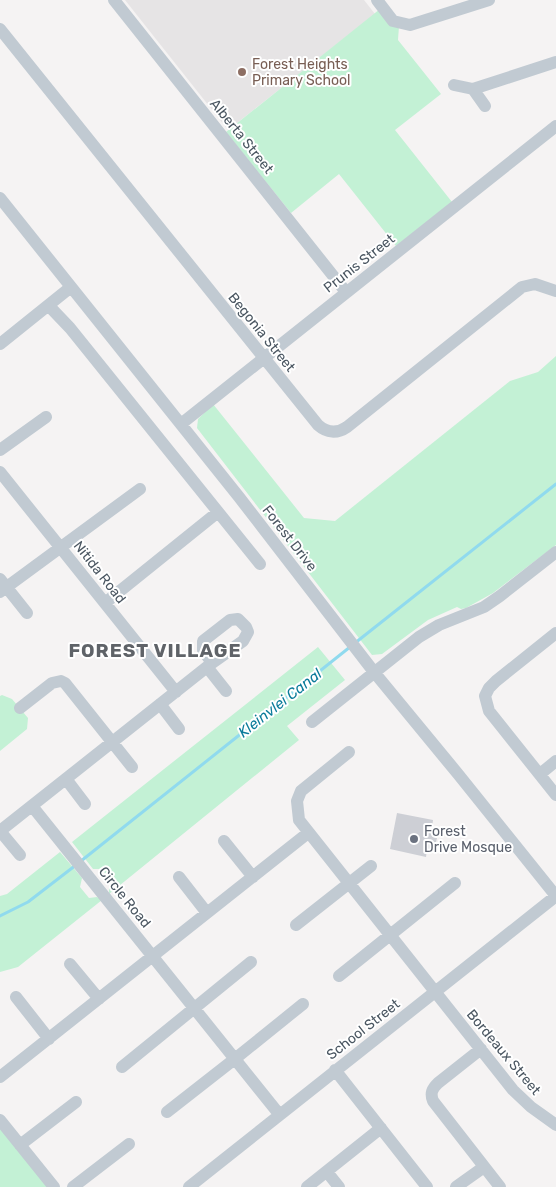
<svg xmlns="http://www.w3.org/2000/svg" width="556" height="1187" viewBox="0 0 556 1187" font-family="Rubik,sans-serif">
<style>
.education{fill:#e6e4e5}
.green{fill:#c3f1d5}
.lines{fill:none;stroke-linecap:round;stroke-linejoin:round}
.stream{stroke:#90daee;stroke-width:3}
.building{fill:#cdcfd5}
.minor{stroke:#c1cad2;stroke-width:12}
.education-dot{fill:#8d6e63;stroke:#fff;stroke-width:2}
.worship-dot{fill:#6b7280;stroke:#fff;stroke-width:2}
.labels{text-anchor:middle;stroke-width:4;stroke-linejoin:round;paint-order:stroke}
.education-label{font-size:14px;fill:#785e54;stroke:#fff;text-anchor:start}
.street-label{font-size:14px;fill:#4a5661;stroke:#fff}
.worship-label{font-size:14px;fill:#5b616d;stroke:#fff;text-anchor:start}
.water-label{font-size:15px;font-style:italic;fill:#0c7c9b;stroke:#fff}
.district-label{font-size:19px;font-weight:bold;letter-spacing:1px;fill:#5f6368;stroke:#fff}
</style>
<rect width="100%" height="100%" fill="#f5f3f3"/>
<path class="education" d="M125,0H364L375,14L228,130Z"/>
<path class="green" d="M380,9L399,26L398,40L441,94L395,130L452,202L396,246L339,174L291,213L226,132Z
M556,356V545L493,593L466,608L461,609L457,607L428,620L382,654L372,655L197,428L198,419L213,404L304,518L335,521L510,381L538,372Z
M318,647L345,680L287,726L299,740L109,894V888L111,881L102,869H93L72,842Z
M2,695L12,699L28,718L27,729L0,751V696Z
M60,852L82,878L80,887L89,898L97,897L102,900L18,967L0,972V896L7,894Z
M0,1126L49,1187H0Z"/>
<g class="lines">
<path class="stream" d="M355,643L556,484
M81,861L350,647
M0,916L28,902L76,865"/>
</g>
<path class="building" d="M397,813L433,820L432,828L439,829L434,851L427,849L426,857L390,849Z"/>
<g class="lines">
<path class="minor" d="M114,0L346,292
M377,0L393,21L410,25L489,0
M0,29L318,425C327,433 337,434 347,427L522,287L535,284L556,291
M454,85L473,89L556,62
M473,89L485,106
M0,198L239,497L374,672L458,774L556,896
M49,306L70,328L260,564
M0,344L71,287
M181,424L556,126
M0,450L46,417
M0,472L176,692
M0,579L27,613
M0,592L140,489
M105,603L218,512
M556,633L496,681L489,688L485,696L489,711L556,795
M207,667L226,691
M160,704L179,729
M20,708L52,683L61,681L65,683L132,767
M312,722L419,637L439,625L484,607L500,596L556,552
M349,752L301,791L297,801L299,820L513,1090L531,1107L556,1125
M540,774L556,761
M66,779L85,804
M32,806L279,1114
M224,841L253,877
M20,855L0,831L212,663L243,641L248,632L246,627L238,619L230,620L203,641V650L212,663
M179,877L207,913
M296,925L371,866
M70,964L99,999
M339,976L455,883
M16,997L49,1039
M481,1049L438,1083C432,1089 430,1093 433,1101L500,1187
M122,1067L251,962
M335,1070L427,1187
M0,1077L308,833
M167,1112L236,1058L303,1004
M0,1120L54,1187
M20,1145L76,1102
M327,1172L339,1187
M73,1187L129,1144
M189,1187L556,896
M307,1187L381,1128
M456,1187L484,1167"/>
</g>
<circle class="education-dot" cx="242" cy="72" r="5"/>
<circle class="worship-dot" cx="414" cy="839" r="5"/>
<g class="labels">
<g class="education-label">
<text x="252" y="69">Forest Heights<tspan x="252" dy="16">Primary School</tspan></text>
</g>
<g class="street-label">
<text transform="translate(242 136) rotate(51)" y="5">Alberta Street</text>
<text transform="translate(359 263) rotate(-38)" y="5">Prunis Street</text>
<text transform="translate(262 332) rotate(51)" y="5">Begonia Street</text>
<text transform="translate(290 538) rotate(52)" y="5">Forest Drive</text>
<text transform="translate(100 572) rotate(52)" y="5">Nitida Road</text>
<text transform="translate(125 897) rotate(51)" y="5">Circle Road</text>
<text transform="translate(363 1029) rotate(-38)" y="5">School Street</text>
<text transform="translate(504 1052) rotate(50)" y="5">Bordeaux Street</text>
</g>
<g class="worship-label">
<text x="424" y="836">Forest<tspan x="424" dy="16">Drive Mosque</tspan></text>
</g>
<g class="water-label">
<text transform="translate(280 703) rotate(-38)" y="5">Kleinvlei Canal</text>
</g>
<g class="district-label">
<text x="155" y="657">FOREST VILLAGE</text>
</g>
</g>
</svg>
